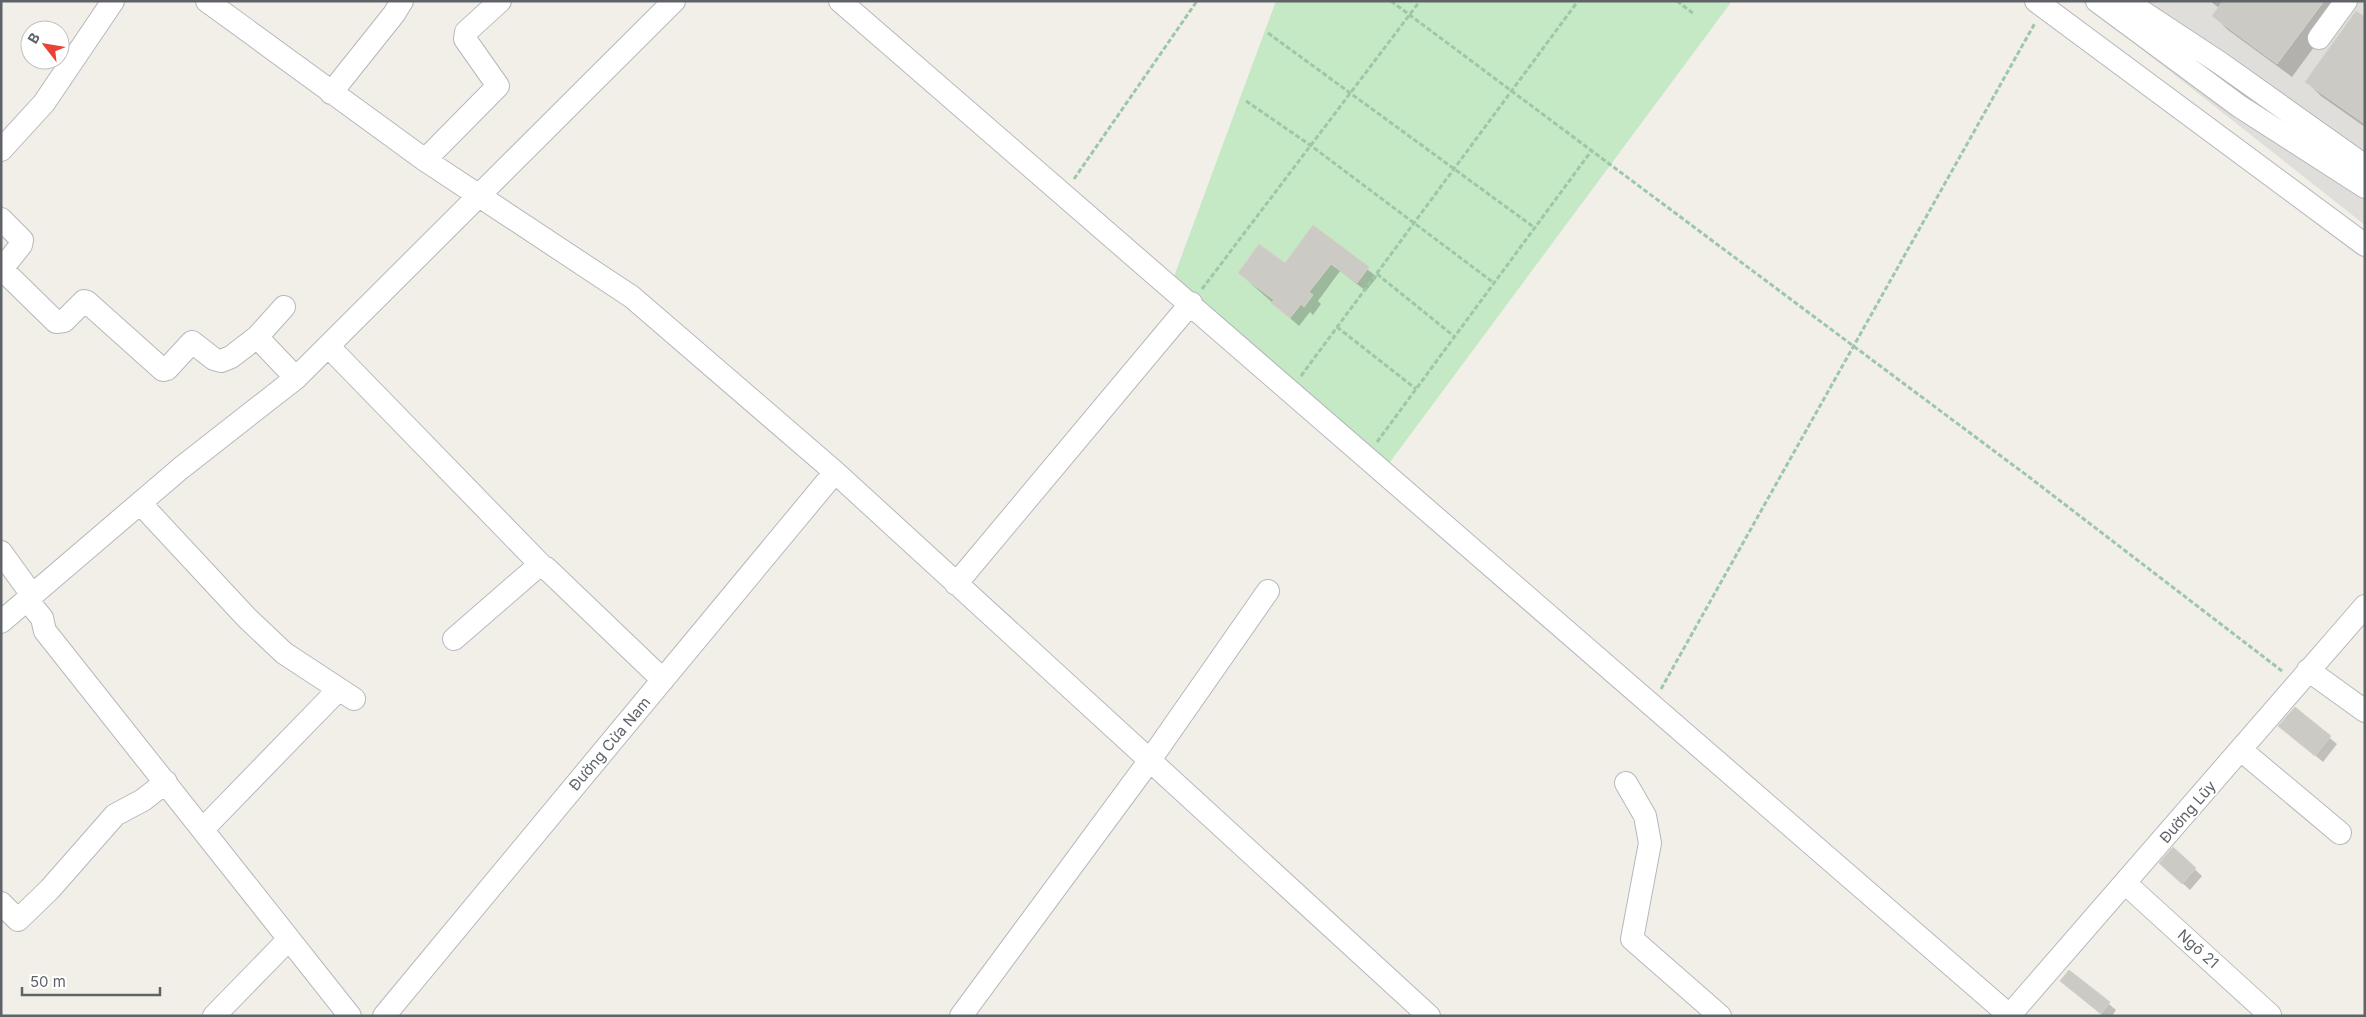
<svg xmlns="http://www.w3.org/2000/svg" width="2366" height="1017" viewBox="0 0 2366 1017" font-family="Inter,sans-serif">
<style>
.industrial{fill:#e0deda}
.green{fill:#c5e8c5}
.shadow{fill:#0003}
.building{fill:#cccac5;stroke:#d6d1c6}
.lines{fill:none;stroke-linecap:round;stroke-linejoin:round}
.minor-casing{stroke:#b5b8bc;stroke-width:24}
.path{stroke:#9cc7a9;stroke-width:3;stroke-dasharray:5 2.5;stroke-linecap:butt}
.minor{stroke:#fff;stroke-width:22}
.labels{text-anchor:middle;stroke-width:4;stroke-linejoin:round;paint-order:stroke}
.street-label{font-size:15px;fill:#5f6368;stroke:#fff}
</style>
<rect width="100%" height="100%" fill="#f1efe8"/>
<path class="industrial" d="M2081,1H2365V225Z"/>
<path class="green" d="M1276,1H1732L1387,466L1172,282Z"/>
<path class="shadow" d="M2210,1H2348L2292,77L2228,30L2214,16L2219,8Z
M2365,19V127L2321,96L2307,82Z
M1313,227L1377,277L1366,291L1340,271L1318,301L1321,304L1313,315L1310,312L1299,326L1239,273L1285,265Z
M2295,709L2337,744L2323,762L2280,726Z
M2173,849L2202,876L2190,890L2168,870Z
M2069,971L2116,1010L2112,1016H2103L2061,981Z"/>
<path class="building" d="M2223,1H2324L2277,64L2212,16Z
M2356,11L2365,17V124L2305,82Z
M1313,225L1369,267L1357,283L1331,264L1309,292L1313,295L1304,307L1301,304L1290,318L1271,303L1274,300L1238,273L1259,244L1285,263Z
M2295,707L2331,736L2315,756L2278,726Z
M2173,847L2196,868L2182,884L2159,863Z
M2069,970L2110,1002L2101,1014L2060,981Z"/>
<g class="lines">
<g class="minor-casing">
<path id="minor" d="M207,1L425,160L632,297L835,472L1429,1016
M840,1L2009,1015
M2036,1L2365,245
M2097,1L2239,106L2365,187
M2126,1L2220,63L2365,166
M2319,38L2346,1
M331,93L394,14L402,1
M1,150L44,103L113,1
M425,160L498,86L465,39L466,32L500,1
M1,219L22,240L21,245L5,265L6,273L56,322L64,321L84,301L87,302L163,370L167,369L192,342L214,359L221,361L231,357L257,337L296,378
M257,337L284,307
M329,347L542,566
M140,503L247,618L284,653L354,699
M1,552L32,595
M956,584L1191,303
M27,600L42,618L45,631L350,1016
M1,622L181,468L296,378L674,1
M454,639L537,567L546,568L663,680
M2308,670L2365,711
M2241,750L2340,833
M1626,783L1645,816L1650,843L1632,939L1720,1016
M203,829L339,689
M2125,883L2270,1015
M1,903L18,920L50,889L115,815L143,800L166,782
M214,1016L289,939
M384,1016L835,472
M961,1016L1150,760L1268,591
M2009,1016L2365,606"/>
</g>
<path class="path" d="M1391,1L2029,477L2282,671
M1677,1L1694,14
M1268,33L1535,228
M1246,101L1310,145L1494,283
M1074,179L1197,1
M1377,274L1455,337
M1202,289L1420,1
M1337,327L1416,389
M1301,376L1578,1
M1377,442L1592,150
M1661,689L2035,23"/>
<use href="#minor" class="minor"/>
</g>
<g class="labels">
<g class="street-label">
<text transform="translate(610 744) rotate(-50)" y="5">Đường Cửa Nam</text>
<text transform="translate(2188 812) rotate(-49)" y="5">Đường Lũy</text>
<text transform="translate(2198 949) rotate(42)" y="5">Ngõ 21</text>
</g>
</g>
<rect width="2366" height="1017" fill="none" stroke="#5f6368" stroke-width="5"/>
<g transform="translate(45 45) rotate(301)"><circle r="24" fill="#ffffff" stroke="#bfc1c3"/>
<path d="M0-4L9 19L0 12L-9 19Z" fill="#ea4335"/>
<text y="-8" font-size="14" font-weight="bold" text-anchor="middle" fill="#5f6368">B</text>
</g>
<path d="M22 987v8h138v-8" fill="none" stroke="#5f6368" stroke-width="2.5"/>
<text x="30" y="987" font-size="15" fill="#5f6368" stroke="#ffffff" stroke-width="4" paint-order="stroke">50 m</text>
</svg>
